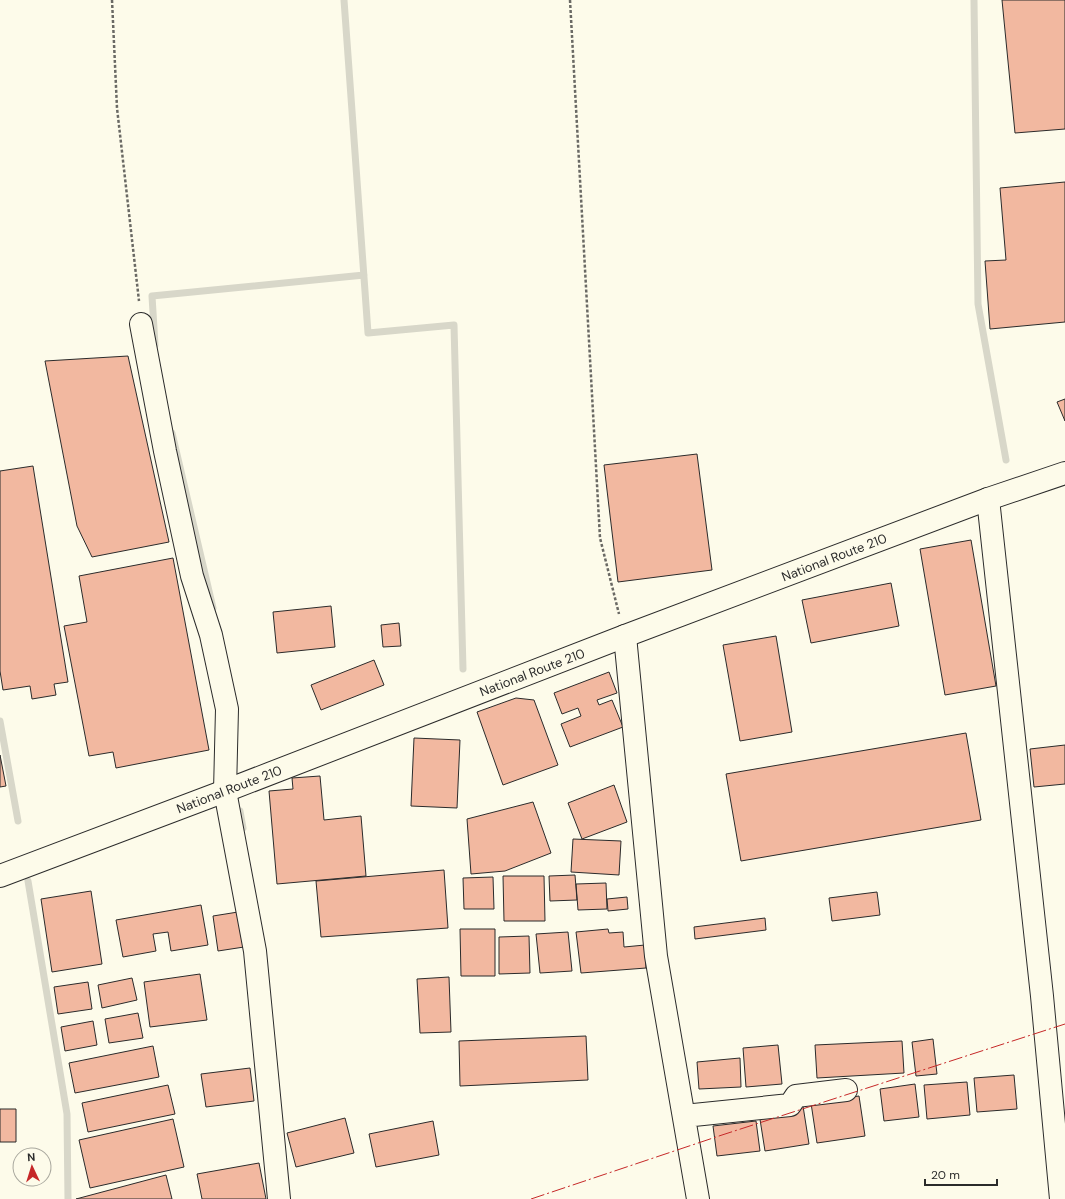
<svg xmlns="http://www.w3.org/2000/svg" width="1065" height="1199" viewBox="0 0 1065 1199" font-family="'DM Sans',sans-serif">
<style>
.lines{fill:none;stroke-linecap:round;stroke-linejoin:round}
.stream{stroke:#d8d7c9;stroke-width:7}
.building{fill:#f2b8a0;stroke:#2b2b2b}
.minor-casing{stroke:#2b2b2b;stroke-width:24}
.highway-casing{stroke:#2b2b2b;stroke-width:24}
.path{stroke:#6a6964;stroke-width:2.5;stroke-dasharray:3 2;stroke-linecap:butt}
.minor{stroke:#fdfbea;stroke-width:22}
.highway{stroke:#fdfbea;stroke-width:22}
.power{stroke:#c62828;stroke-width:1;stroke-dasharray:14 3 2 3;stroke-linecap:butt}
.labels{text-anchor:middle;stroke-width:3;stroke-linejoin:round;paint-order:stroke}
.street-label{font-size:13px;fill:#2b2b2b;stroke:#fdfbea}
</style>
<rect width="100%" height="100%" fill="#fdfbea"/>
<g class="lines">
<path class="stream" d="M344,0L368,333L454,325L463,669
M974,0L978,304L1006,460
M155,345L152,296L364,275
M172,433L213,608
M0,721L18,821
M240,811L243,828
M28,881L67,1114L68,1199"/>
</g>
<path class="building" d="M1002,0H1065V129L1015,133Z
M1065,182V322L990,329L985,261L1006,260L1000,188Z
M128,356L169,542L92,557L77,526L45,361Z
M1065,399V421L1057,402Z
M697,454L712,570L618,582L604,465Z
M33,466L68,682L54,684L56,695L32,699L30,686L3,690L0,671V471Z
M971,540L996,686L945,695L920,549Z
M173,558L209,750L116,768L113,752L89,756L64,626L87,622L79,576Z
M891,583L899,626L811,643L802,600Z
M331,606L335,647L277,653L273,612Z
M399,623L401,646L383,647L381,625Z
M776,636L792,732L740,741L723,645Z
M374,660L384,685L321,710L311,685Z
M609,672L617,693L597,700L599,705L612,700L623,727L570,747L561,724L581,716L578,708L562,714L554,693Z
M516,698L534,700L558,765L503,785L477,712Z
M966,733L981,820L741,861L726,774Z
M414,738L460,740L457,808L411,806Z
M1065,745V784L1034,787L1030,749Z
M0,755L6,786L0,787Z
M320,776L324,820L361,816L366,876L277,884L269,791L293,789L292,778Z
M614,785L627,822L582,839L568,803Z
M533,802L551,853L505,871L471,874L467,819Z
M573,839L621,841L619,875L571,872Z
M444,870L448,928L321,937L316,881Z
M575,875L577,900L550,901L549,876Z
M503,876H544L545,921H504Z
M493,877L494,909H464L463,878Z
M606,883L607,909L578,910L576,884Z
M91,891L102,964L52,972L41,899Z
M877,892L880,915L832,921L829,898Z
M627,897L628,909L608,911L607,899Z
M201,905L208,945L171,951L168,932L153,934L156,951L123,957L116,920Z
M238,912L244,947L218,951L213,916Z
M765,918L766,930L695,939L694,927Z
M460,929H495V976H461Z
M608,929L609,933L623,932L624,947L645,945L646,968L581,973L576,932Z
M568,932L572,971L540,973L536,934Z
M529,936L530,973L499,974V937Z
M200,974L207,1020L150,1027L144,982Z
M449,977L451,1032L420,1033L417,979Z
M132,978L137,1000L102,1008L98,985Z
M88,982L92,1009L58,1014L54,987Z
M138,1013L143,1038L109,1043L105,1019Z
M93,1021L97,1045L65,1051L61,1027Z
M586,1036L588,1080L460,1086L459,1041Z
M933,1039L937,1074L916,1076L912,1042Z
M902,1041L904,1073L817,1078L815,1045Z
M778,1045L782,1084L746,1087L743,1048Z
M153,1046L159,1077L75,1093L69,1063Z
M740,1058L741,1087L699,1089L697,1062Z
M250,1068L254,1101L206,1107L201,1074Z
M1014,1075L1017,1109L977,1112L974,1078Z
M967,1082L970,1115L927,1119L924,1085Z
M915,1084L919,1117L884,1121L880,1089Z
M168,1085L175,1114L88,1132L82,1103Z
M859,1096L865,1136L817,1143L811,1103Z
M803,1106L809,1144L765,1151L759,1113Z
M0,1109H16V1142H0Z
M345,1118L354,1153L296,1167L287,1133Z
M173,1119L184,1167L90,1188L79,1140Z
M433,1121L439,1155L376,1167L369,1134Z
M756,1121L760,1151L717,1156L713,1126Z
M259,1163L266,1199H202L197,1174Z
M166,1175L172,1199H76Z"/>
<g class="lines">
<g class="minor-casing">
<path id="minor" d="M141,324L165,451L192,576L211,635L227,709L225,791L255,951L279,1199
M988,499L1042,996L1061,1199
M625,636L656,956L698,1199
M684,1116L790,1105L796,1096L846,1090"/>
</g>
<g class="highway-casing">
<path id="highway" d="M0,876L225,791L625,636L988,499L1065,473"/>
</g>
<path class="path" d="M112,0L117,108L139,301
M570,0L600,538L619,614"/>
<use href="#minor" class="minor"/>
<use href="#highway" class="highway"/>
<path class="power" d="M531,1199L722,1135L1065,1024"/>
</g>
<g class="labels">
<g class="street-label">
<text transform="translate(834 557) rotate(-21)" y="5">National Route 210</text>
<text transform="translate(532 672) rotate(-21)" y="5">National Route 210</text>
<text transform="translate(229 789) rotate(-21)" y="5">National Route 210</text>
</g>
</g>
<g transform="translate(32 1167) rotate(356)"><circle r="19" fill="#fdfbea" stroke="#a9a89e"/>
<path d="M0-3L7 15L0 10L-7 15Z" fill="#c62828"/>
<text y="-6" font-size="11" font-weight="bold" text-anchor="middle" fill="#2b2b2b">N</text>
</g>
<path d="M925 1179v6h72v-6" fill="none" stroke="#2b2b2b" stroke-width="2"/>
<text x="931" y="1179" font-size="12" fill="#2b2b2b" stroke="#fdfbea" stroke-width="3" paint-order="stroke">20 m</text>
</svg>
